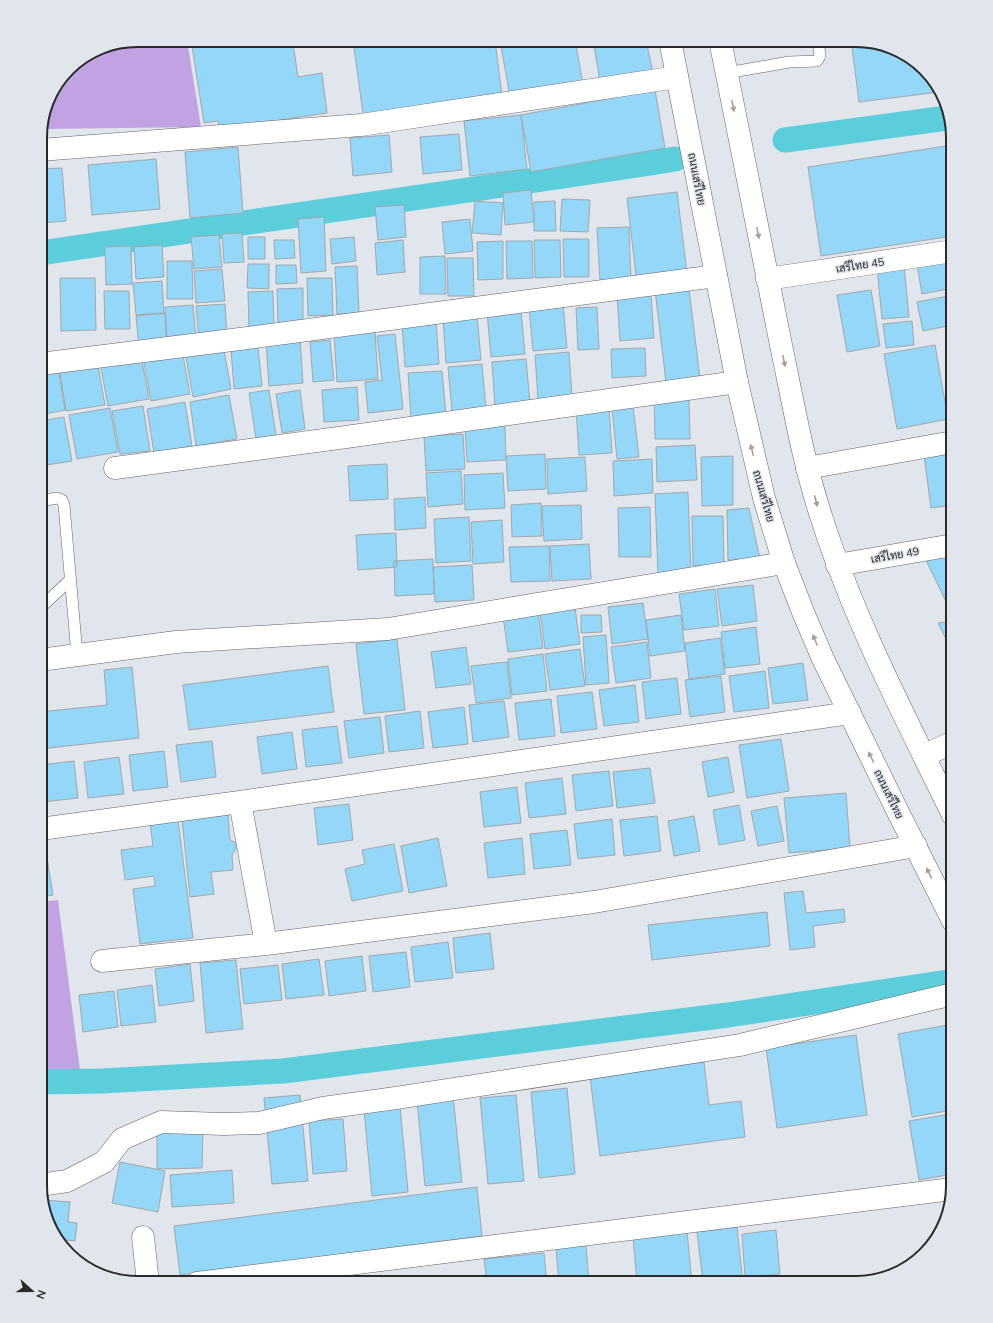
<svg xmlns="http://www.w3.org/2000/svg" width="993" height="1323" viewBox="0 0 993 1323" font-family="Mulish,Sarabun,sans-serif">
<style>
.green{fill:#c1a3e3}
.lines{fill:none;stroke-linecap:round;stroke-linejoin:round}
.canal{stroke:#5ccdda;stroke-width:25}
.building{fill:#94d7f9;stroke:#a1a8ab}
.service-casing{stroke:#60646a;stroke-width:12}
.minor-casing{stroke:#60646a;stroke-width:23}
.secondary-casing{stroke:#60646a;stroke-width:23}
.service{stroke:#fff;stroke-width:11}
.minor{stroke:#fff;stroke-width:22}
.secondary{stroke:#fff;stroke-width:22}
.oneway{fill:#9e9fa0}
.labels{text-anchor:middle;stroke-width:3;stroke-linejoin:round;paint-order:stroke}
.street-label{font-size:11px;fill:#282a2c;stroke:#e1e5ec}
.rim{fill:none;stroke:#282a2c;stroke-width:2}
</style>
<rect width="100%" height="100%" fill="#e1e5ec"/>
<path class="green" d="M137,40H187L201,127L44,129L43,121L50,94L73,64L100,47Z
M58,900L80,1070L40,1071V902Z"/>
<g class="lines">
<path class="canal" d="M785,140L947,118
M40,253L651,163L675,159
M40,1082L102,1081L283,1071L728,1015L948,982"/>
</g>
<path class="building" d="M191,40H261V41L271,40L272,46L293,43L298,77L322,73L327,113L220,129L218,121L204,123Z
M353,40H495L502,96L363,114Z
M500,40H575L583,84L510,97Z
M593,40H646L653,73L600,81Z
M851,40H862L905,53L937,83L939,92L859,102Z
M655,90L665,148L531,172L521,115Z
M521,115L527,169L470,176L464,121Z
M459,134L462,170L423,174L420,137Z
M389,135L392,172L353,176L350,138Z
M953,145V236L821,256L808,167Z
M238,147L243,213L190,218L185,152Z
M156,159L160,209L92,215L88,165Z
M62,168L66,221L40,223V169Z
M531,190L534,222L505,225L503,193Z
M677,192L700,378L666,382L653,274L636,276L627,198Z
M562,199L590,200L588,232L560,231Z
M475,201L503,203L501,235L472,233Z
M555,201L556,231H534V202Z
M404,205L406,237L378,240L375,207Z
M324,217L326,271L301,273L298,219Z
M470,219L473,251L445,254L442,222Z
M629,227L631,279L600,281L597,228Z
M242,233L244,262L224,263L222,234Z
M219,235L222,267L194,269L191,237Z
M248,237H265V259H248Z
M354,237L356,261L332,264L330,239Z
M563,239H589V277H564Z
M274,240H294L295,258L275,259Z
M403,240L405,272L377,275L375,243Z
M534,240H560L561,277L535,278Z
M503,241V279L478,280L477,242Z
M506,241H532L533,278L507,279Z
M162,245L164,277L136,279L134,247Z
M131,246L132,284L106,285L105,247Z
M445,256L446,294H420V257Z
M447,258H473L474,296H448Z
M952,258L953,288L922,294L917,265Z
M167,261H192L193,299H167Z
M248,264H269V289L247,288Z
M904,264L909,317L882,319L877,267Z
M276,265H296L297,283L276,284Z
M357,266L359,313L337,314L335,267Z
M40,268L42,302H40Z
M222,269L225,301L196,303L194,271Z
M60,278H95L96,330L61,331Z
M307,278H332L333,315L308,316Z
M162,281L164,313L136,315L133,283Z
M303,288V326H278L277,289Z
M871,290L880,346L847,352L837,295Z
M104,291H129L130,329H105Z
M273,291L274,329L249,330L248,292Z
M651,294L654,338L620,341L617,296Z
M953,295V325L923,331L917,302Z
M225,304L227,336L199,339L196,306Z
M563,304L567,348L533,351L529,307Z
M193,305L196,337L167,339L165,307Z
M597,307L599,349L578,350L576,308Z
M521,310L525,354L491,357L487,312Z
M165,313L167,346L139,348L136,316Z
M477,315L481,360L446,363L443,318Z
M436,320L439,364L405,367L402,323Z
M912,321L914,345L886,348L883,324Z
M375,331L378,379L337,382L334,334Z
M395,334L403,409L368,413L365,382L382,380L377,336Z
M300,338L303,383L269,386L266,341Z
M330,340L334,380L313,382L310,342Z
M223,345L231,389L193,397L185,352Z
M935,345L948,419L897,429L884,354Z
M258,347L262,386L234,389L231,350Z
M645,348L646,376L612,378L611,349Z
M182,350L190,394L151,401L143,357Z
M569,352L572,397L538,399L535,355Z
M141,355L149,399L108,406L100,363Z
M526,359L530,403L495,406L492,362Z
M97,360L105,405L66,411L59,367Z
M482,364L486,409L452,411L448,367Z
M58,367L65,410L40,415V370Z
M442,371L446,415L411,418L408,373Z
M357,387L359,420L324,422L322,390Z
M269,390L276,435L256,439L249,393Z
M300,390L305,429L282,433L276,394Z
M229,395L237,439L196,446L190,402Z
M654,398H689L690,439H655Z
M185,402L192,446L154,453L147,409Z
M609,405L612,453L579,455L576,408Z
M143,406L150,451L120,454L112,411Z
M633,406L639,457L617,459L612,409Z
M110,408L118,452L77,459L69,415Z
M64,417L72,461L40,466V421Z
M505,425L506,460L467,462L465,427Z
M463,434L465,469L426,471L424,436Z
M953,444V505L931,508L923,448Z
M695,445L697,480L657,482L656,447Z
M545,454L546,489L508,491L506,456Z
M733,456V505L702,506L701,457Z
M585,457L587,491L548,494L547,459Z
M652,459L653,493L614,496L613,461Z
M387,464L388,499L350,501L348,466Z
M461,471L463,504L428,507L426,473Z
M503,473L505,508L465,510L464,475Z
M688,492L691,574L658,576L655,494Z
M425,497L426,528L395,530L394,499Z
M541,503L542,536L512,537L511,505Z
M581,505L582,539L544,541L542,506Z
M650,507L651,557H619L618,508Z
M749,508L760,559L728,560L727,510Z
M692,516H723L724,565L693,566Z
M469,517L471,561L436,563L434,519Z
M502,520L504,562L473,564L471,522Z
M396,533L397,567L358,570L356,535Z
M589,544L591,579L552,581L550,546Z
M549,546L550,581L511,582L509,547Z
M953,548V605L949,608L923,554Z
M433,559L434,594L395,596L394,561Z
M472,565L474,600L435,602L433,567Z
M753,585L757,621L722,626L717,589Z
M715,589L719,626L684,630L679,594Z
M643,603L648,639L612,644L608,607Z
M575,608L580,644L545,649L540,612Z
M538,611L543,648L508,652L503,616Z
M581,615H601L602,632L581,633Z
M681,615L685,651L650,656L646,620Z
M953,621V653L938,623Z
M756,627L760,664L725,668L721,632Z
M606,635L609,683L586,685L583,637Z
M720,638L725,674L689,679L685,643Z
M397,639L405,710L364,714L356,644Z
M647,642L651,678L616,683L611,647Z
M466,647L471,684L436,688L431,652Z
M580,649L585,686L550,690L545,654Z
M543,654L547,691L512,695L508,659Z
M507,662L511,698L476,703L471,666Z
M803,663L808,700L773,704L768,668Z
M328,666L334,712L189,730L183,685Z
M132,667L139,738L40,749V712L107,705L104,670Z
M765,671L769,708L734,712L729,676Z
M721,676L725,712L690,717L685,680Z
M677,678L681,714L646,719L642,682Z
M635,685L639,722L604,726L599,690Z
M592,692L597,729L561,733L557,696Z
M551,699L555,736L519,740L515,703Z
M504,701L509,737L473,742L469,705Z
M464,707L468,744L433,748L428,712Z
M420,711L424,748L389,752L385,716Z
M380,717L384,753L349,758L344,721Z
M337,726L342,763L306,767L302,730Z
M292,732L297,769L262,774L257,737Z
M781,739L789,791L747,798L739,745Z
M212,741L216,777L181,782L176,745Z
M164,751L168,787L133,791L129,755Z
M119,757L124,794L88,798L84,762Z
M728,757L734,792L708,797L702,762Z
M74,761L78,798L43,802L40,781V765Z
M650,768L655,803L617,808L613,772Z
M609,771L613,806L576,811L572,775Z
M562,778L566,814L529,818L525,783Z
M517,787L521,823L484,827L480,792Z
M40,789L43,821H40Z
M846,793L850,848L789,853L784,798Z
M349,804L353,840L318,845L314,808Z
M739,805L745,840L719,845L713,810Z
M777,806L784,841L758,846L751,811Z
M228,815L230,840L236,843V849L232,855L233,870L211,872L214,894L190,897L182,820Z
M657,816L661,851L624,856L620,820Z
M694,816L700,851L674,856L668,821Z
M612,819L615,855L578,859L574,824Z
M178,820L193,938L140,944L133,889L155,886L154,876L125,880L121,850L153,846L150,823Z
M567,830L571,865L534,869L530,834Z
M438,838L447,886L409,893L401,846Z
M522,838L525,874L488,878L484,843Z
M394,844L403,891L352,901L345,869L365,864L362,850Z
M40,845H45L53,895L40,897Z
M803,891L806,913L844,909L845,922L813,926L815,947L790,950L784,893Z
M767,912L770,946L652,960L648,925Z
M490,933L494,969L456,973L453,938Z
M448,942L453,978L415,982L411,947Z
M406,952L410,987L373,992L369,956Z
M362,956L366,991L329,996L325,961Z
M319,959L324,995L286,999L282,964Z
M236,960L243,1029L206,1033L200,963Z
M190,964L194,1001L159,1006L155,969Z
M278,965L282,1000L244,1004L240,969Z
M152,985L156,1022L121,1026L117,990Z
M114,991L118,1027L83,1032L79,995Z
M953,1024V1110L912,1117L898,1034Z
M856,1035L867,1115L777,1128L766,1048Z
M704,1062L709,1105L741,1101L745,1137L600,1156L590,1077Z
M567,1088L575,1174L539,1178L531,1092Z
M300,1095L308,1181L272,1184L264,1098Z
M516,1095L524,1181L488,1184L480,1098Z
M453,1096L462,1182L425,1186L417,1100Z
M400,1106L408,1192L372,1196L364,1110Z
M40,1109L47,1111L40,1146Z
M950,1114L953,1120V1174L919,1180L909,1121Z
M343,1119L347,1171L313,1174L309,1121Z
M157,1128H203L202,1168L157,1169Z
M120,1162L165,1171L158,1212L112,1203Z
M232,1170L234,1203L172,1207L170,1175Z
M477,1187L482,1236L180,1275L174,1226Z
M44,1200L70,1202L68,1222L77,1223L75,1241L65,1240L64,1247L56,1240Z
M737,1227L743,1283H703L697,1232Z
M776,1230L780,1274L745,1277L742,1234Z
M687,1231L692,1283H637L633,1237Z
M586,1245L589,1283H559L556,1248Z
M544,1253L547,1283H487L484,1259Z
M382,1277V1283H332V1280Z"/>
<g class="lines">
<g class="service-casing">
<path id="service" d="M727,73L789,62L817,61L820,56L818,40
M40,501L57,498L62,500L64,505L77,655
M40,608L70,580"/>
</g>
<g class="minor-casing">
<path id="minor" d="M40,150L361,125L677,77
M767,279L953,251
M40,364L232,340L716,276
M115,468L346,437L737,382
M807,468L953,442
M837,565L953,545
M40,660L176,642L388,629L784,563
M924,756L953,742
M240,802L266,944
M40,829L240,802L850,713
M102,961L266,944L594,902L916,846
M40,1185L67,1181L104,1162L122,1139L161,1122L224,1124L259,1123L323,1108L396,1098L740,1045L953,994
M143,1237L148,1283
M197,1283L952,1189"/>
</g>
<g class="secondary-casing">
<path id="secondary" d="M670,40L737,382L764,498L784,563L803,612L823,659L897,810L953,921
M720,40C741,142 760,243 781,345C793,402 803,461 821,516C854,620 905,717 953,815"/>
</g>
<use href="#service" class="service"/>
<use href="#minor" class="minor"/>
<use href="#secondary" class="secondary"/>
</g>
<defs><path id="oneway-solid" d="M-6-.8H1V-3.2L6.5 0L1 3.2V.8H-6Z"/></defs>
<g class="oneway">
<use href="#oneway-solid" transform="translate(733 106) rotate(79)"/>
<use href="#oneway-solid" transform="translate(758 233) rotate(79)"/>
<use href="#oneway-solid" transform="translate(784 361) rotate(78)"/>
<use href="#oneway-solid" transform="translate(752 450) rotate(-104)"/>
<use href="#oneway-solid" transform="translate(816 501) rotate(75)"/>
<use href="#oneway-solid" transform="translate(815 640) rotate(-113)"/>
<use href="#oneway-solid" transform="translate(871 757) rotate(-116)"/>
<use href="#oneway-solid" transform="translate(929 873) rotate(-116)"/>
</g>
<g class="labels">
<g class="street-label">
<text transform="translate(697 179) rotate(79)" y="4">ถนนเสรีไทย</text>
<text transform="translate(860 265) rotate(-9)" y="4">เสรีไทย 45</text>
<text transform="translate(764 496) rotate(74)" y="4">ถนนเสรีไทย</text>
<text transform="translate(895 555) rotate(-10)" y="4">เสรีไทย 49</text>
<text transform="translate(889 794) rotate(64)" y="4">ถนนเสรีไทย</text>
</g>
</g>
<path d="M0 0H993V1323H0ZM137 47H856A90 90 0 0 1 946 137V1186A90 90 0 0 1 856 1276H137A90 90 0 0 1 47 1186V137A90 90 0 0 1 137 47Z" fill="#e1e5ec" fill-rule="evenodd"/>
<path class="rim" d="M137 47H856A90 90 0 0 1 946 137V1186A90 90 0 0 1 856 1276H137A90 90 0 0 1 47 1186V137A90 90 0 0 1 137 47Z"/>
<g transform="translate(32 1291) rotate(111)" stroke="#e1e5ec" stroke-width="3" paint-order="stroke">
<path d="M0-3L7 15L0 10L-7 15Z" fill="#282a2c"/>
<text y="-6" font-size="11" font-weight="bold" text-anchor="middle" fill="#282a2c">N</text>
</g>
</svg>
